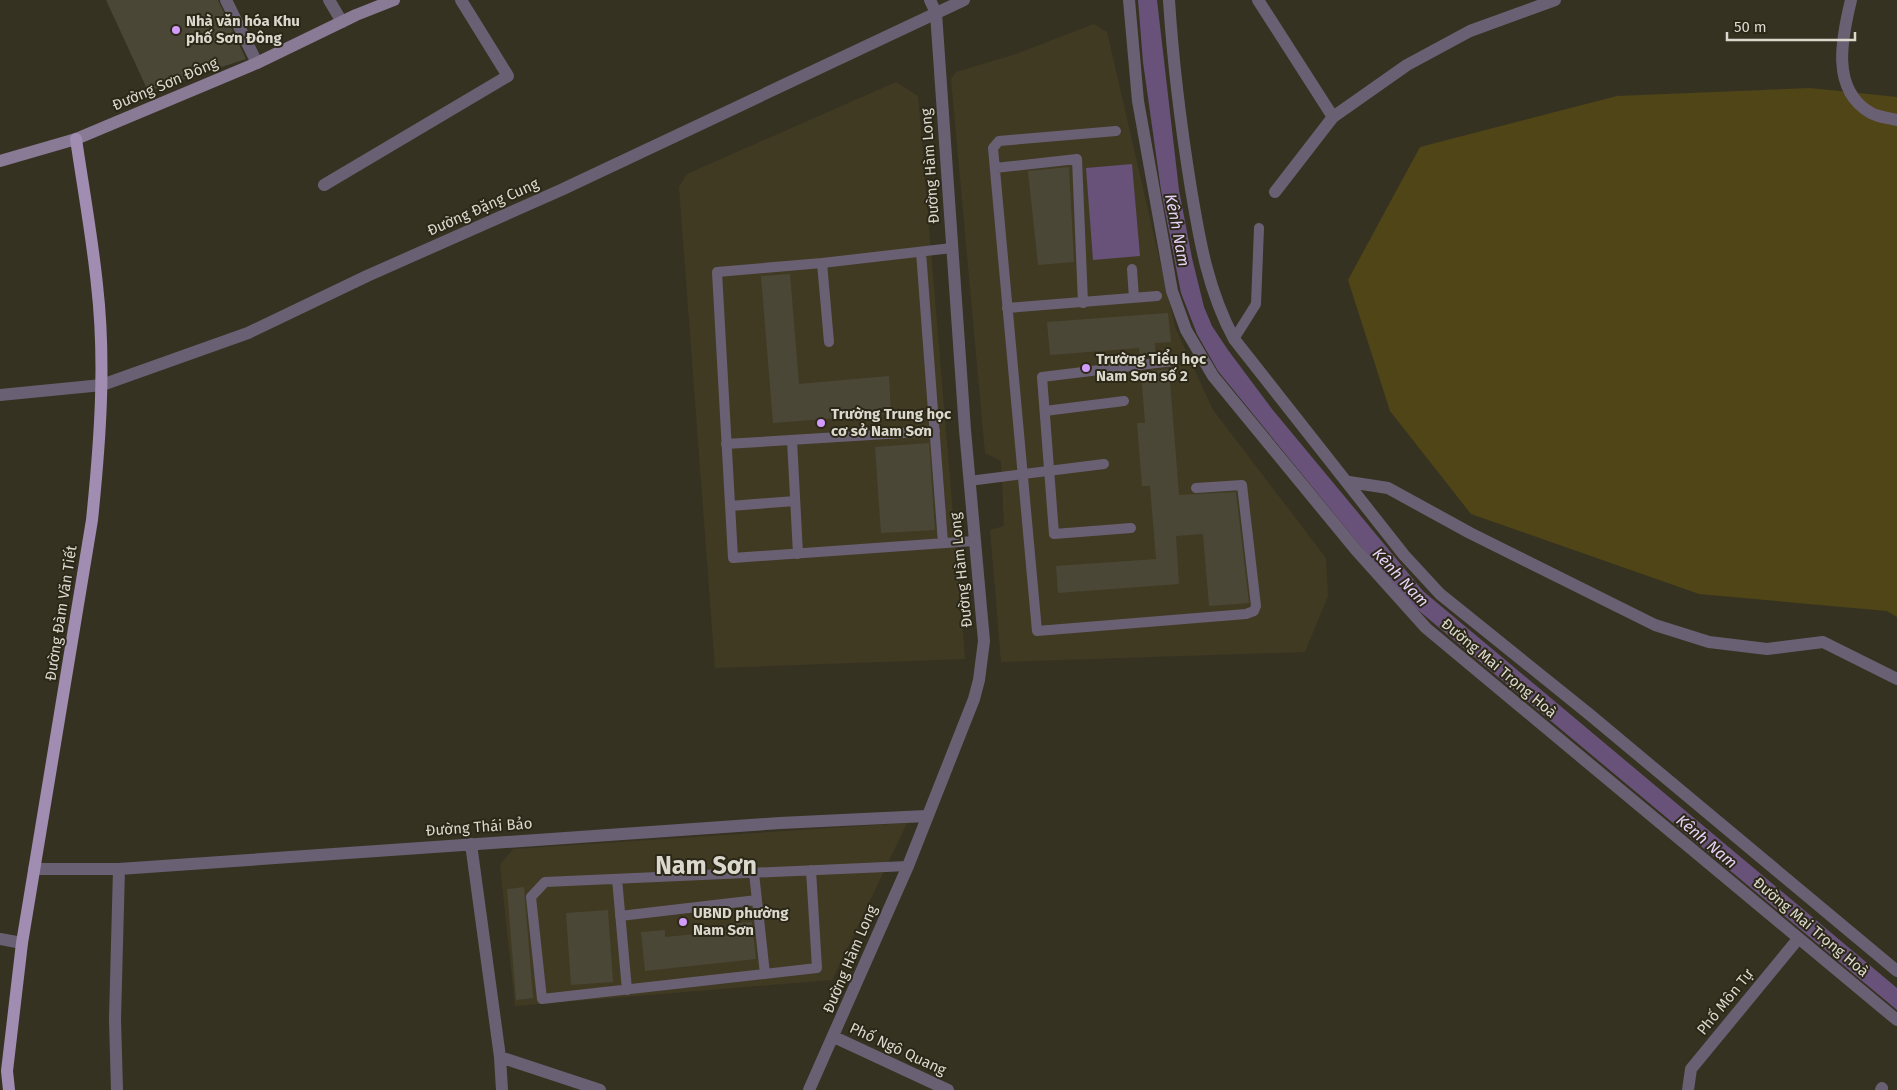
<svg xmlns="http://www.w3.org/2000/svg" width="1897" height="1090" viewBox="0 0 1897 1090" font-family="'Fira Sans',sans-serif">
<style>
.built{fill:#403a23}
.green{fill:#504517}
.water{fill:#68527a}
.building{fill:#4b4736}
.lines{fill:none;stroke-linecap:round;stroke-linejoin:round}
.service{stroke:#6a6073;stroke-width:10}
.minor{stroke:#6a6073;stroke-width:12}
.secondary{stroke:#897a96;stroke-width:12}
.primary{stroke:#a18db2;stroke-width:12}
.poi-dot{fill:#d39cfc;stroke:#2c2818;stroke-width:2}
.labels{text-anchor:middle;stroke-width:4;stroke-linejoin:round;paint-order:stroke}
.poi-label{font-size:15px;font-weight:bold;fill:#dbd9ce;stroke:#2c2818;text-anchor:start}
.street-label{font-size:15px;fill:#dbd9ce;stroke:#2c2818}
.water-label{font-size:16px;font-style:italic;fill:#e8d2fa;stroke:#2c2818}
.town-label{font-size:25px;font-weight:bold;fill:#dbd9ce;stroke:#2c2818}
</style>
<rect width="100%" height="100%" fill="#363221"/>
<path class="built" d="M1094,24L1107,32L1175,327L1213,410L1326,558L1328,596L1305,652L1001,662L990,530L1004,526L1001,461L985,453L951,79L956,72L1016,54Z
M896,82L918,96L965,659L715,668L679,187L687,174Z
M907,823L832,980L515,1006L500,865L513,849Z"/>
<path class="green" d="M1810,88L1897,97V617L1887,611L1699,594L1471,514L1390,411L1348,280L1420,147L1617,96Z"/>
<path class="water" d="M1138,0H1157L1179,190L1192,258L1204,307L1212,326L1228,350L1272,409L1423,591L1897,988V1010L1412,605L1371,559L1218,371L1197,334L1181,293L1161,190L1143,62Z
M1132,164L1140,256L1093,260L1086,168Z"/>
<path class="building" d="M106,0H218L246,59L148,91Z
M1069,167L1074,262L1038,265L1028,171Z
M790,274L799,384L889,376L891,414L773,423L761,276Z
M1168,313L1171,342L1155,343V356L1140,358L1139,348L1050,355L1047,322Z
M1169,369L1179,495L1236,492L1249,603L1209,606L1203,534L1176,536L1179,584L1058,593L1056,566L1156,559L1150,486H1142L1137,423H1145L1141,372Z
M929,443L935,530L881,533L875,447Z
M524,887L533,998L516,1000L507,889Z
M608,910L613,982L571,985L566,913Z
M752,922L756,959L645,971L641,932L665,930V937L736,930V923Z"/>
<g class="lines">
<path class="service" d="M1116,131L999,141L993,148L1037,631L1246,614L1254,611L1256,606L1242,485L1196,488
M995,168L1077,159L1083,303
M921,252L943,543
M822,263L717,272L733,558L974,541
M1132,269L1134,298
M1007,308L1157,296
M1234,339L1256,304L1259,228
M829,342L822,263L952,248
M1045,411L1124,401
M792,440L798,554
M726,444L935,431
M969,481L1104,464
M730,506L795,501
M1131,528L1054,534L1042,377L1173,361
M811,870L817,968L542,999L531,897L545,882C666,876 787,871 908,866
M754,873L765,974
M617,879L627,990
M620,916L757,900"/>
<path class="minor" d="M226,0L257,63
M329,0L342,22
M1129,0L1138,101L1172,291L1186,330L1213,376L1356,550L1426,628L1897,1020
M1169,0C1173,63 1181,127 1191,189C1200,243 1208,290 1234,339L1404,555L1440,594L1589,714L1897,971
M1258,0L1333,117
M1851,0C1842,37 1830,90 1871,113C1878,117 1889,118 1897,120
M324,185L508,76L461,0
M1275,192L1333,117L1407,65L1470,31L1555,0
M0,395L102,385L248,333L367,276L561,190L964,0
M1349,482L1388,488L1470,533L1655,625L1709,642L1767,649L1823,642L1897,679
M471,844L500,1057L502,1090
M34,869H119L780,823L926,816
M0,939L22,943
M834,1037L948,1090
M500,1057L600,1090
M117,1090L115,1019L119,869
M809,1090L908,866L974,699L979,680L984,641L965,430L936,13L930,0
M1688,1090L1691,1069L1798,939
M1881,1090L1882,1088"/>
<path class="secondary" d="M0,161L76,139L257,63L356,15L394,0"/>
<path class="primary" d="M9,1090L7,1071L22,943L92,520C100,442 106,363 97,285C92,236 83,187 76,139"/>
</g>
<g class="poi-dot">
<circle cx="176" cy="30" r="5"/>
<circle cx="1086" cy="368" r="5"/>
<circle cx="821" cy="423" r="5"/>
<circle cx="683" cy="922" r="5"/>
</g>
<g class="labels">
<g class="poi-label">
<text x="186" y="26">Nhà văn hóa Khu<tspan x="186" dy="17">phố Sơn Đông</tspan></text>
<text x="1096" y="364">Trường Tiểu học<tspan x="1096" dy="17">Nam Sơn số 2</tspan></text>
<text x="831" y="419">Trường Trung học<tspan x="831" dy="17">cơ sở Nam Sơn</tspan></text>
<text x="693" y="918">UBND phường<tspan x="693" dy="17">Nam Sơn</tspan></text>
</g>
<g class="street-label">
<text transform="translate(165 84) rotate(-23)" y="5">Đường Sơn Đông</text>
<text transform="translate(930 166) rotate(-94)" y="5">Đường Hàm Long</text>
<text transform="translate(483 207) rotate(-24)" y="5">Đường Đặng Cung</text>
<text transform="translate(961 570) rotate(-96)" y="5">Đường Hàm Long</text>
<text transform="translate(61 613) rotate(-81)" y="5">Đường Đàm Văn Tiết</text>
<text transform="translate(1499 668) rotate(40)" y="5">Đường Mai Trọng Hoà</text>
<text transform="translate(479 827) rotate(-4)" y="5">Đường Thái Bảo</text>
<text transform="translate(1811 927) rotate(40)" y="5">Đường Mai Trọng Hoà</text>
<text transform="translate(850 959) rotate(-67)" y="5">Đường Hàm Long</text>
<text transform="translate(1725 1002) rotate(-51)" y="5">Phố Môn Tự</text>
<text transform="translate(898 1049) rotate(25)" y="5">Phố Ngô Quang</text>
</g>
<g class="water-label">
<text transform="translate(1178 230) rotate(79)" y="6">Kênh Nam</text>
<text transform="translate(1401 577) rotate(47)" y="6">Kênh Nam</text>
<text transform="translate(1707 841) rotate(40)" y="6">Kênh Nam</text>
</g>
<g class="town-label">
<text x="706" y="874">Nam Sơn</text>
</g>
</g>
<path d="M1727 32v8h128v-8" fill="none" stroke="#dbd9ce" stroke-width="2.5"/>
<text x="1734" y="32" font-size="15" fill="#dbd9ce" stroke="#2c2818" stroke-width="4" paint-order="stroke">50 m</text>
</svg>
